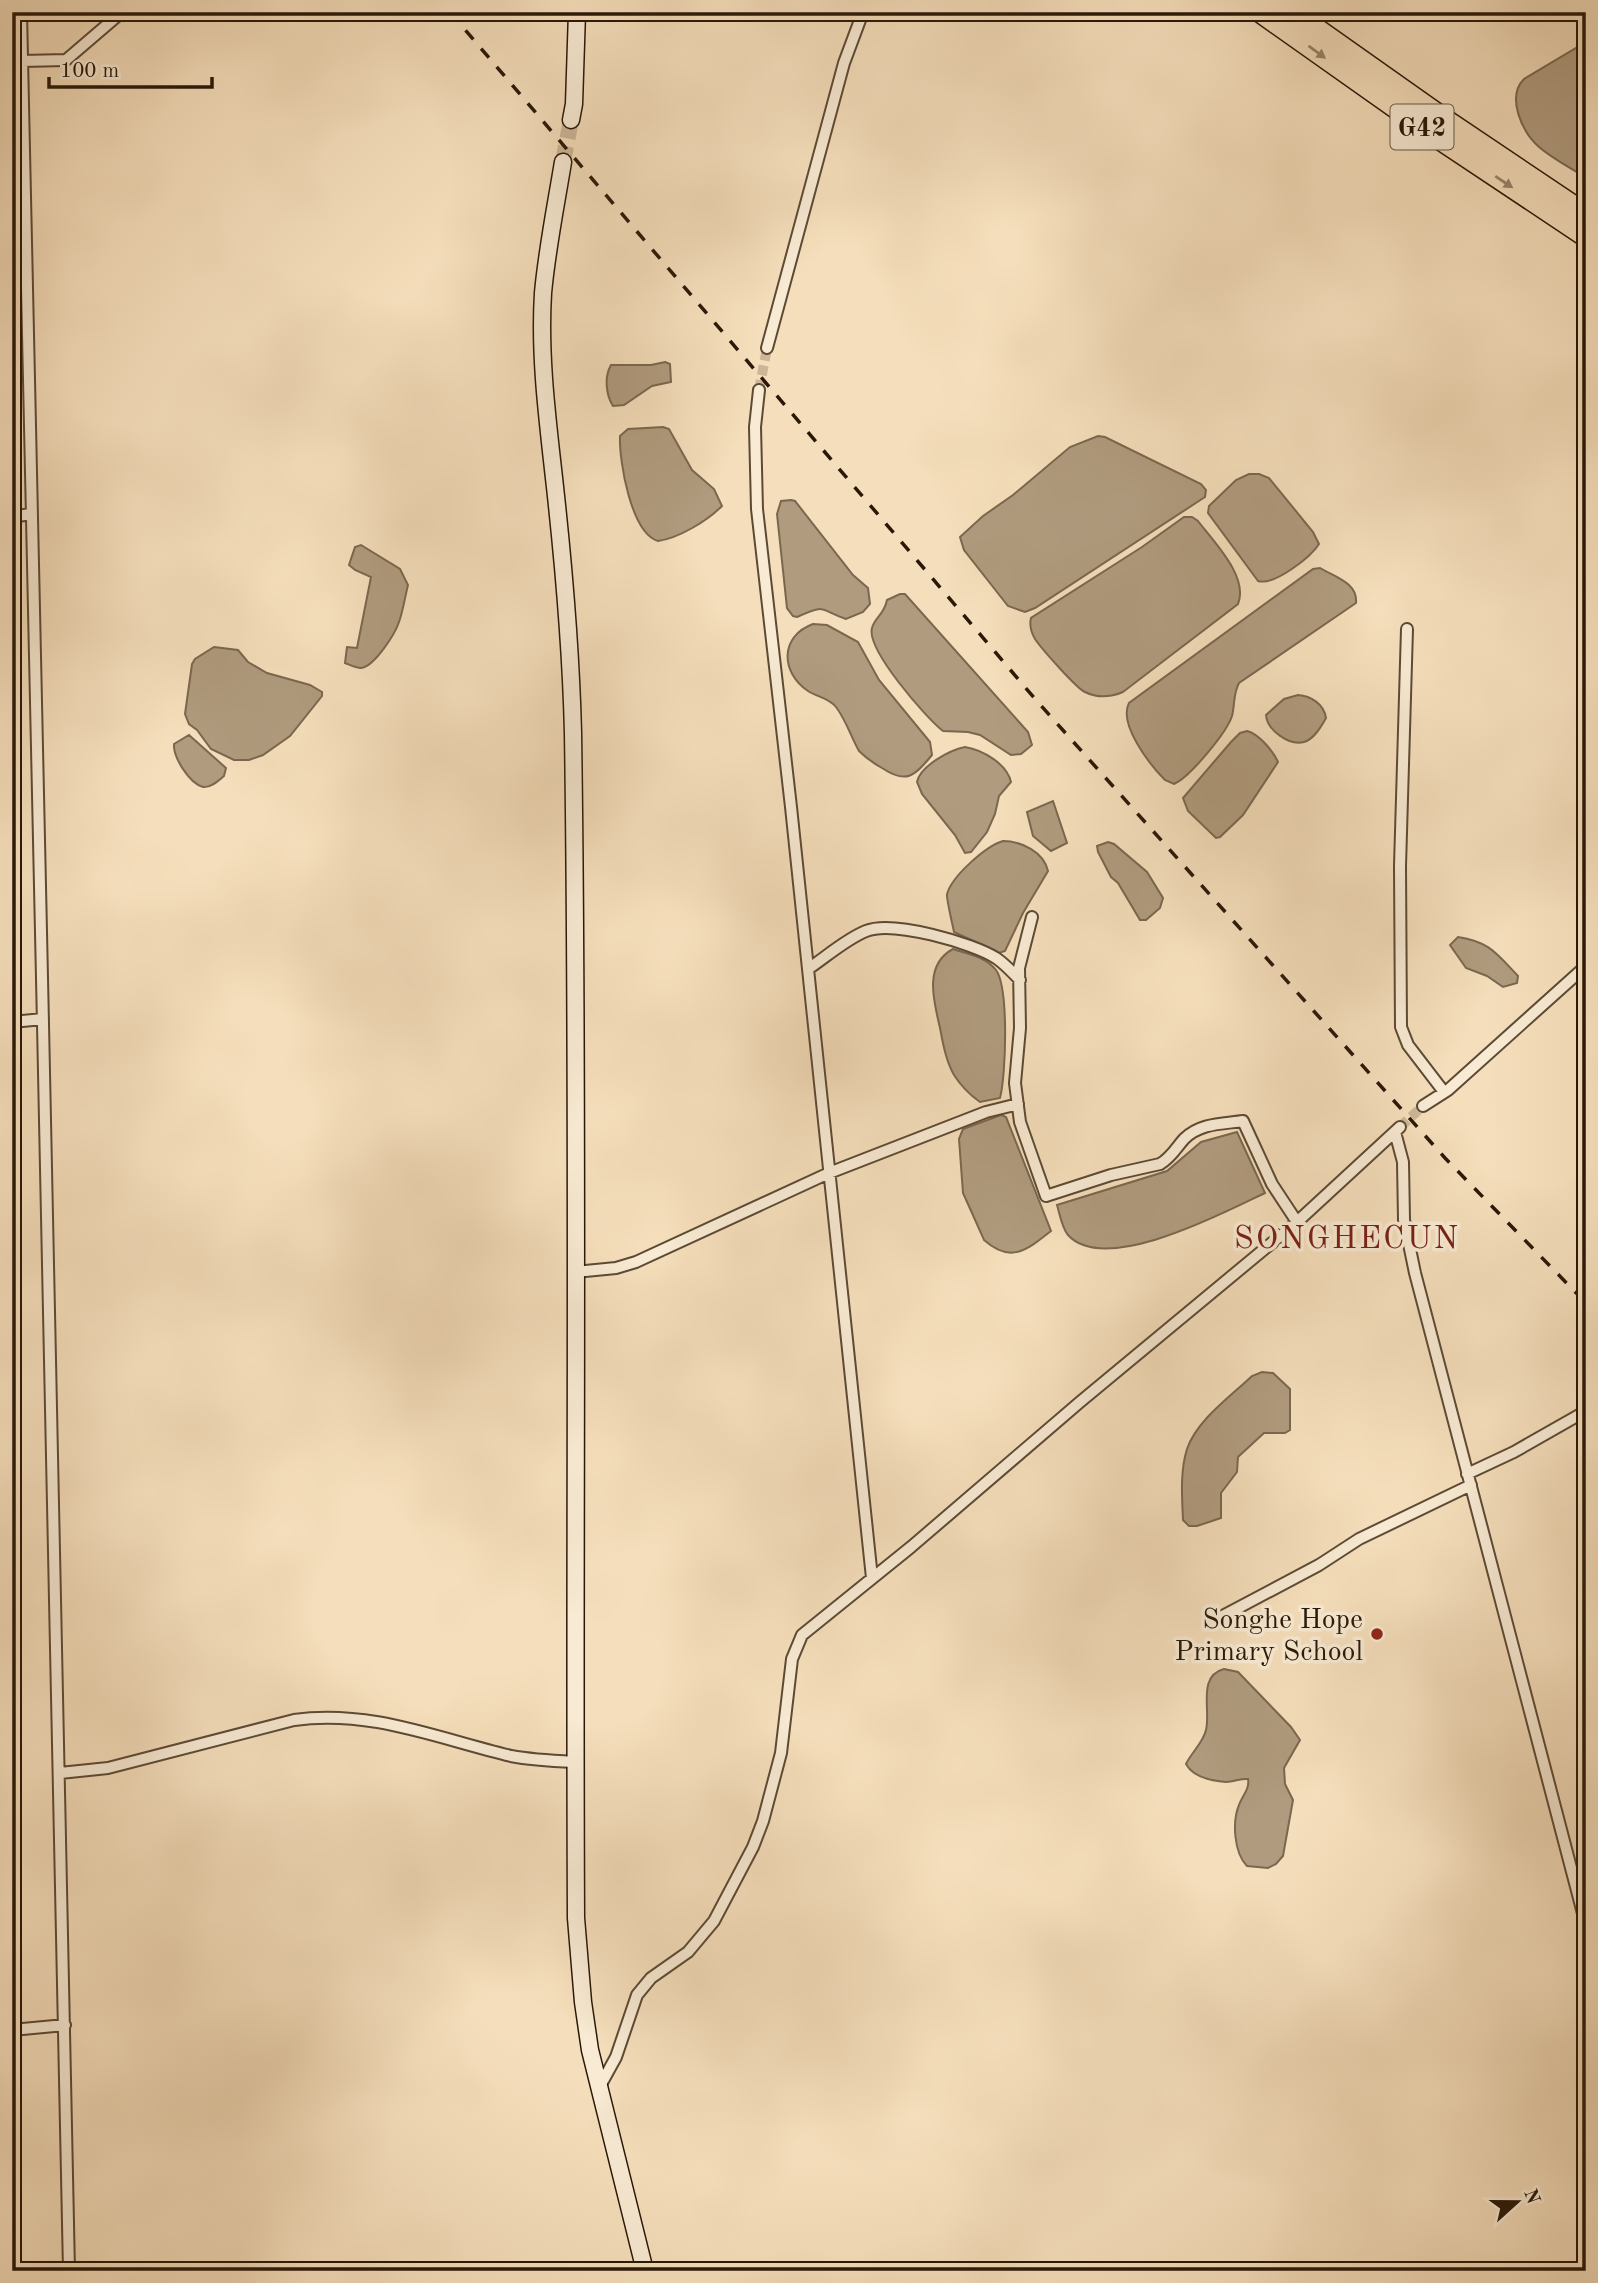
<svg xmlns="http://www.w3.org/2000/svg" width="1598" height="2283" viewBox="0 0 1598 2283" font-family="'Old Standard TT',serif">
<style>
.water{fill:#b09b7e;stroke:#7a674f;stroke-width:2}
.lines{fill:none;stroke-linecap:round;stroke-linejoin:round}
.minor-tunnel{stroke:#ccb697;stroke-width:10;stroke-dasharray:10 5;stroke-linecap:butt}
.secondary-tunnel{stroke:#ccb697;stroke-width:16;stroke-dasharray:16 8;stroke-linecap:butt}
.minor-casing{stroke:#5c4a35;stroke-width:14}
.secondary-casing{stroke:#291808;stroke-width:19}
.motorway-casing{stroke:#291808;stroke-width:24}
.minor{stroke:#f8ead3;stroke-width:10}
.secondary{stroke:#f8ead3;stroke-width:16}
.motorway{stroke:#f5debb;stroke-width:21}
.rail{stroke:#291808;stroke-width:3.5;stroke-dasharray:12 12;stroke-linecap:butt}
.oneway{fill:#99856a}
.poi-dot{fill:#8f2418;stroke:#f8ead3;stroke-width:2.5}
.labels{text-anchor:middle;stroke-width:7;stroke-linejoin:round;paint-order:stroke}
.shield{fill:#f8ead3;stroke:#675745;stroke-width:2}
.shield-label{font-size:26px;font-weight:bold;fill:#291808}
.poi-label{font-size:28px;fill:#291808;stroke:#f8ead3;text-anchor:end}
.quarter-label{font-size:32px;letter-spacing:2px;fill:#7a1f14;stroke:#f8ead3}
</style>
<rect width="100%" height="100%" fill="#f5debb"/>
<filter id="stains"><feTurbulence type="fractalNoise" baseFrequency=".00286" numOctaves="4"/><feColorMatrix values="0 0 0 0 .2 0 0 0 0 .09 0 0 0 0 .02 0 0 0 .5 -.17"/></filter>
<radialGradient id="worn" r=".72"><stop offset=".6" stop-color="#630" stop-opacity="0"/><stop offset="1" stop-color="#630" stop-opacity=".3"/></radialGradient>
<path class="water" d="M1586,42V178C1571,168 1553,159 1539,147C1522,132 1506,97 1524,79Z
M665,362L670,364L671,382L652,386L624,405L613,406C606,395 604,377 611,365H651Z
M663,427L669,429L692,470L714,489L722,506C707,521 679,538 658,541C631,533 619,461 620,436L628,429Z
M1098,436L1105,437L1201,484L1206,490L1205,497L1035,608L1025,612L1008,606L964,550L960,537L983,516L1013,495L1070,447Z
M1249,474H1259L1269,478L1313,532L1319,544C1311,557 1274,586 1258,581L1208,513L1209,506L1236,480Z
M791,500L795,501L853,575L868,588L870,604L863,612L846,619C819,610 827,603 797,617L793,616L787,608L777,514L781,501Z
M1184,517H1192L1198,521C1214,542 1249,577 1238,604L1123,692C1111,697 1097,698 1085,692C1077,689 1041,648 1035,639C1031,632 1029,626 1031,618L1142,547Z
M361,545L400,569L408,585C405,597 403,611 399,622C395,634 374,667 361,668C356,668 350,665 345,663L347,647L357,648L371,577L355,570L349,565L355,547Z
M1320,568C1335,577 1358,583 1356,603L1239,683C1233,694 1235,704 1232,716C1227,732 1190,777 1174,784L1165,780C1150,765 1118,724 1129,703L1313,569Z
M900,594H905L1028,732L1032,745L1021,754L1011,755L980,735L968,732L943,731C926,718 866,649 872,628C875,617 884,615 887,600Z
M813,624L827,625L858,642L879,680L930,742L932,755C914,777 906,784 882,768C873,763 866,758 859,751C851,737 846,720 836,707C829,698 817,697 808,691C780,672 780,636 813,624Z
M214,647L238,650L248,662L267,673L310,685L322,692V696L290,736L263,755L249,760H234L211,749L197,730L189,724L185,714L192,664L195,659Z
M1298,695C1311,696 1324,704 1326,718C1321,727 1314,739 1304,742C1289,746 1267,730 1266,715L1284,699Z
M1247,731C1259,734 1273,751 1278,762L1243,815L1220,837L1216,838L1188,811L1183,798L1231,742L1240,733Z
M189,735L226,768L224,776C219,780 211,788 203,787C189,783 173,757 174,744Z
M965,747C983,750 1007,764 1011,782L999,796L995,814L987,832L971,852L965,853L955,835L922,794L917,782C920,766 950,750 965,747Z
M1053,801L1067,843L1051,851L1033,836L1027,812Z
M1003,841C1021,841 1044,852 1048,871L1023,913L1005,951L999,953L954,932C953,927 946,897 947,894C952,876 986,846 1003,841Z
M1108,842L1114,844L1147,872L1163,898L1160,908L1146,920H1140L1118,883L1111,877L1098,852L1097,846Z
M1458,937C1490,942 1496,953 1518,976L1517,983L1503,987L1487,976L1466,968L1450,945Z
M953,949C968,954 986,957 996,970C1009,988 1006,1075 1000,1098L980,1102C970,1095 961,1086 954,1075C946,1061 943,1044 940,1028C934,1002 923,965 953,949Z
M1001,1115L1006,1117L1051,1231C1027,1250 1011,1264 984,1240L963,1193L959,1139L963,1129Z
M1237,1132L1265,1193C1225,1212 1105,1276 1068,1235C1062,1228 1060,1215 1057,1205L1167,1171L1201,1142Z
M1262,1372L1273,1373L1290,1389V1430L1285,1433H1264L1238,1457L1237,1472L1221,1493V1518L1197,1526H1189L1183,1520C1182,1497 1180,1471 1187,1449C1197,1420 1230,1397 1252,1376Z
M1224,1669L1238,1672L1291,1727L1300,1740L1284,1768L1285,1784L1293,1800L1283,1856L1276,1864L1268,1868L1247,1866C1234,1853 1232,1822 1239,1805C1242,1796 1250,1789 1248,1779C1241,1778 1234,1782 1226,1782C1213,1781 1193,1777 1186,1764C1191,1753 1203,1743 1206,1730C1211,1710 1197,1676 1224,1669Z"/>
<g class="lines">
<path class="minor-tunnel" d="M759,390L767,348
M1400,1127L1423,1106"/>
<path class="secondary-tunnel" d="M563,162L571,120"/>
<g class="minor-casing">
<path id="minor" d="M21,12C35,765 57,1518 69,2271
M22,61L66,60L122,12
M767,348L844,63L863,12
M759,390L755,427L757,509L791,807L872,1578
M12,517L30,514
M1407,629L1400,866L1401,1027L1408,1045L1444,1092
M1032,917L1019,968L1020,1028L1015,1083L1020,1122L1046,1196L1111,1175L1160,1164C1171,1158 1176,1148 1184,1139C1200,1123 1222,1124 1243,1121L1272,1184L1297,1222
M808,969C826,957 846,939 866,931C893,920 972,943 996,958C1005,964 1012,972 1020,980
M12,1022L43,1019
M1423,1106L1448,1090L1586,966
M1395,1132L1403,1162L1404,1220L1415,1273L1586,1925
M575,1272L616,1268L636,1262L829,1173L986,1112L1018,1104
M1467,1474L1514,1452L1586,1411
M1219,1618L1319,1565L1359,1539L1471,1485
M60,1773L108,1768L294,1720C370,1709 439,1739 511,1756C532,1760 554,1761 575,1762
M12,2030L65,2025
M600,2086L616,2057L637,1995L651,1978L688,1952L714,1921L753,1847L763,1821L781,1753L792,1659L802,1635L911,1547L1080,1402L1297,1222L1400,1127"/>
</g>
<g class="secondary-casing">
<path id="secondary" d="M571,120L574,104L577,12
M563,162C556,205 547,249 543,293C539,358 548,423 555,487C564,569 571,651 573,733C579,1128 574,1523 576,1918L583,2002L590,2050L645,2271"/>
</g>
<g class="motorway-casing">
<path id="motorway" d="M1261,12L1442,140L1586,236
M1292,12L1452,125L1586,215"/>
</g>
<use href="#minor" class="minor"/>
<use href="#secondary" class="secondary"/>
<use href="#motorway" class="motorway"/>
<path class="rail" d="M450,12L1036,700L1445,1158L1586,1303"/>
</g>
<defs><path id="oneway-solid" d="M-6-.8H1V-3.2L6.5 0L1 3.2V.8H-6Z" transform="scale(1.75)"/></defs>
<g class="oneway">
<use href="#oneway-solid" transform="translate(1317 52) rotate(36)"/>
<use href="#oneway-solid" transform="translate(1504 182) rotate(34)"/>
</g>
<circle class="poi-dot" cx="1377" cy="1634" r="7"/>
<g class="labels">
<rect class="shield" x="1390.5" y="104.5" width="63" height="45" rx="5"/>
<g class="shield-label">
<text x="1422" y="136">G42</text>
</g>
<g class="poi-label">
<text x="1363" y="1628">Songhe Hope<tspan x="1363" dy="32">Primary School</tspan></text>
</g>
<g class="quarter-label">
<text x="1347" y="1248">SONGHECUN</text>
</g>
</g>
<rect width="1598" height="2283" fill="none" stroke="#f5debb" stroke-width="42"/>
<rect x="14" y="14" width="1570" height="2255" fill="none" stroke="#291808" stroke-width="3.5"/>
<rect x="21" y="21" width="1556" height="2241" fill="none" stroke="#291808" stroke-width="2"/>
<g transform="translate(1517 2202) rotate(69)" stroke="#f8ead3" stroke-width="5" paint-order="stroke">
<path d="M0-5L12 26L0 18L-12 26Z" fill="#291808"/>
<text y="-10" font-size="19" font-weight="bold" text-anchor="middle" fill="#291808">N</text>
</g>
<path d="M49 77v10h163v-10" fill="none" stroke="#291808" stroke-width="3.5"/>
<text x="60" y="77" font-size="21" fill="#291808" stroke="#f8ead3" stroke-width="5" paint-order="stroke">100 m</text>
<rect width="100%" height="100%" filter="url(#stains)"/>
<rect width="100%" height="100%" fill="url(#worn)"/>
</svg>
